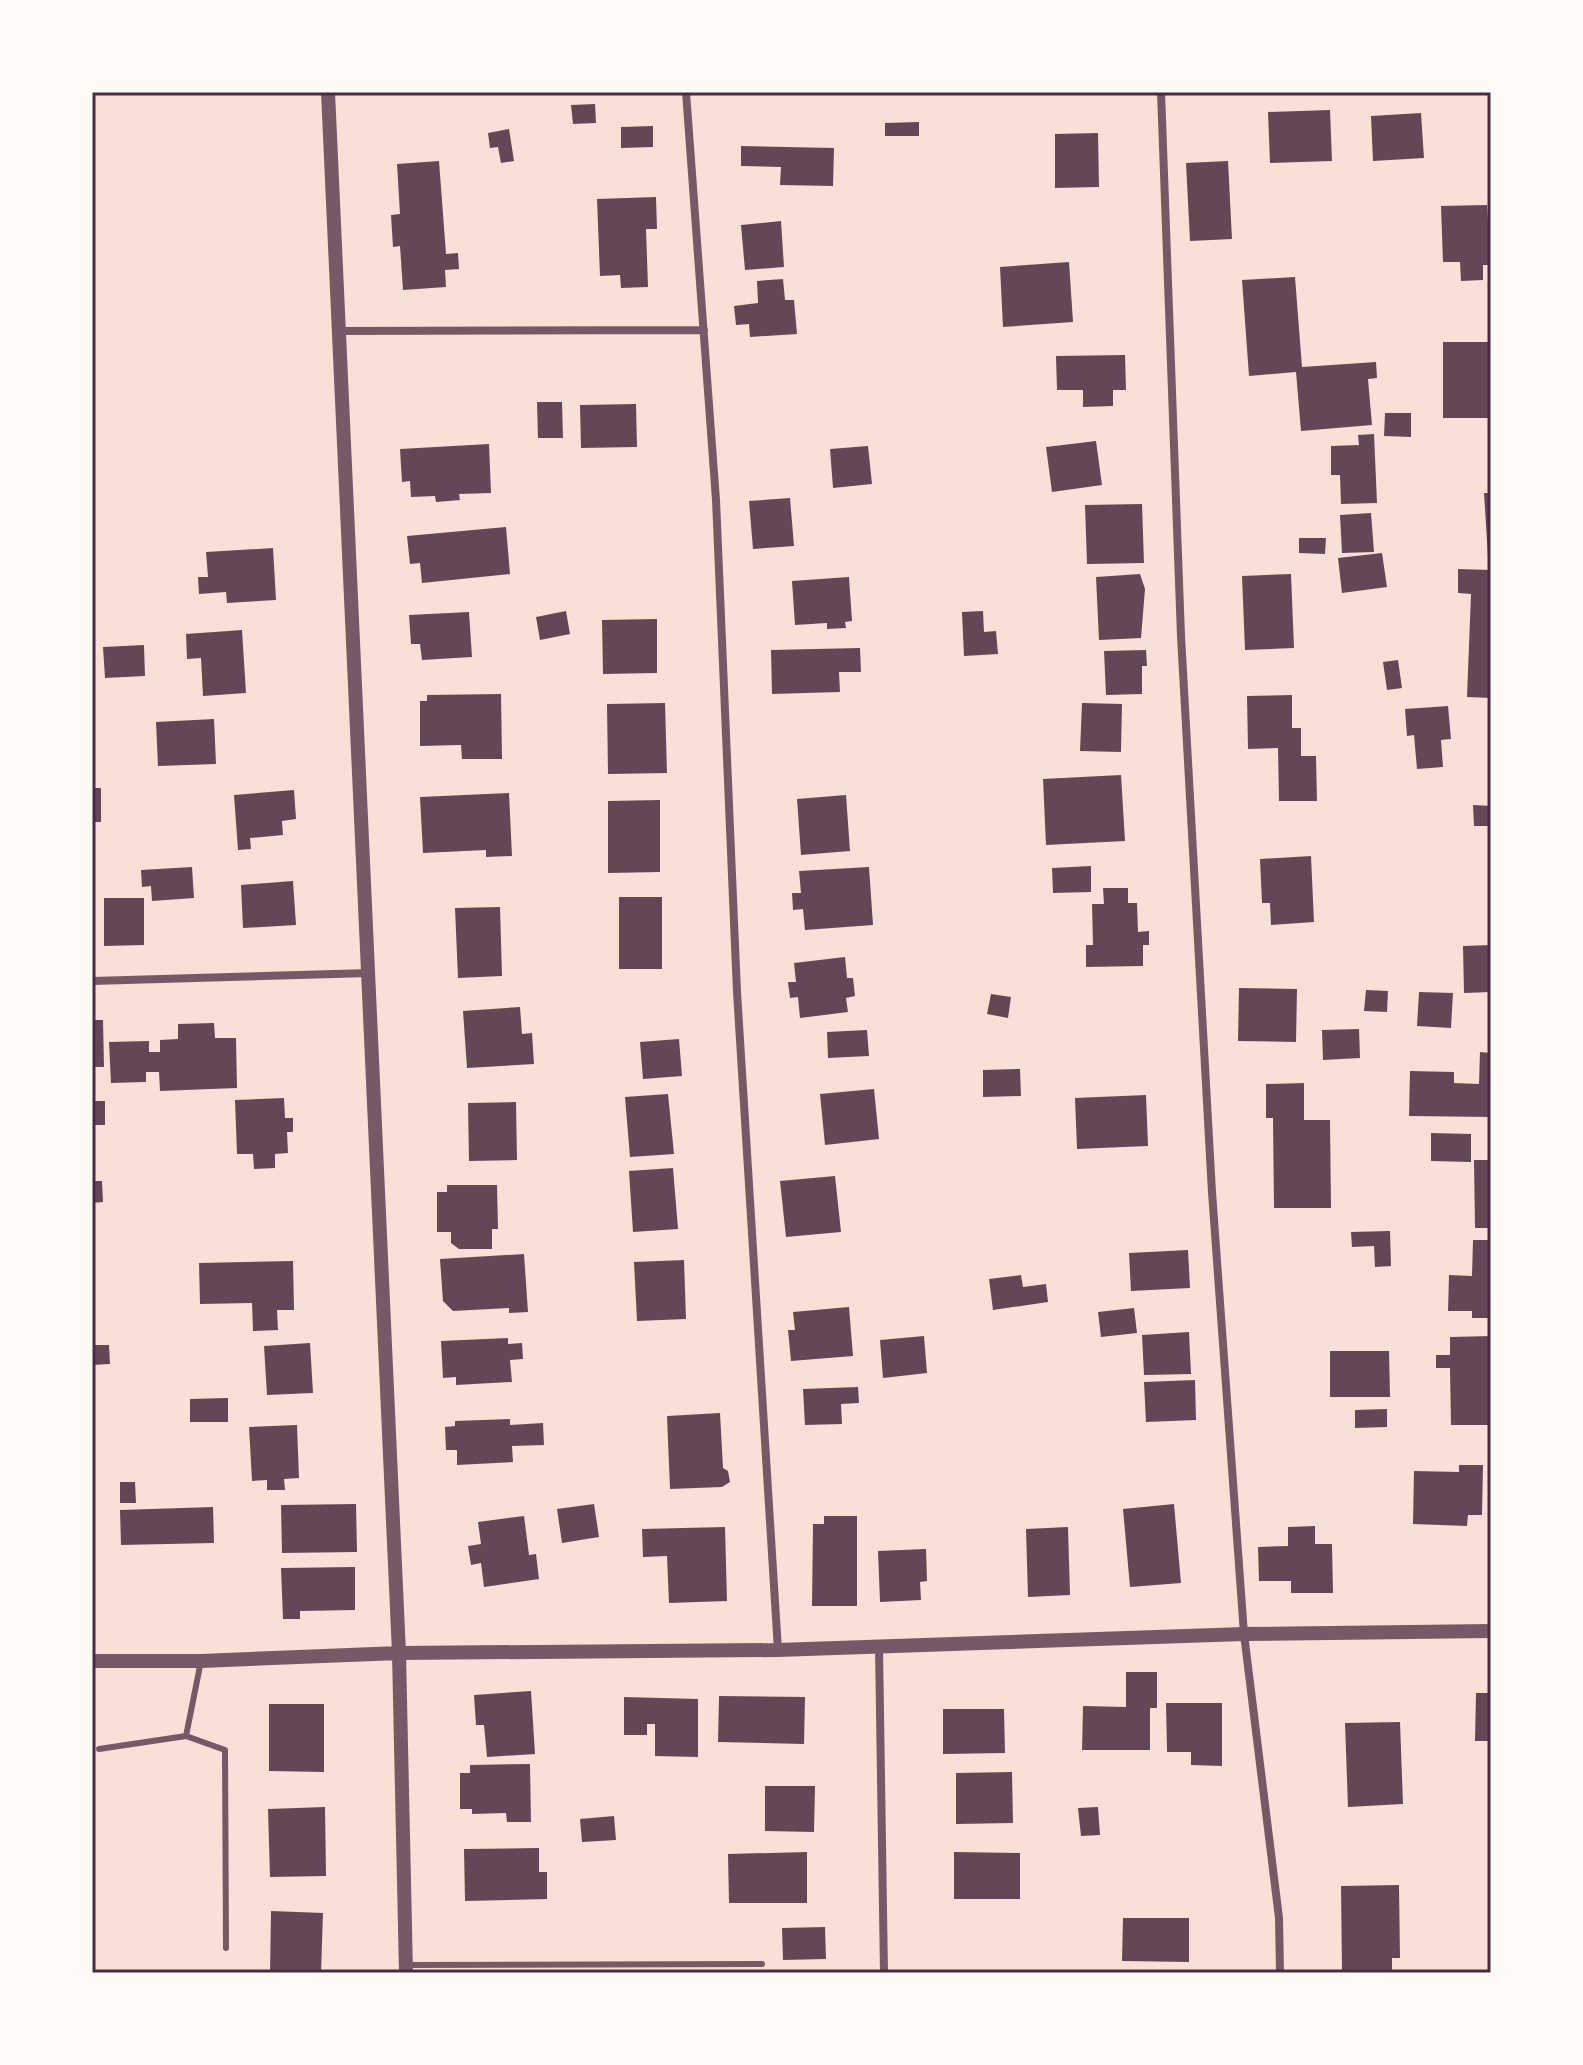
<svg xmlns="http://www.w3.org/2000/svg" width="1583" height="2065" viewBox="0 0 1583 2065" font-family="Roboto,sans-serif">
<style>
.building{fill:#644757}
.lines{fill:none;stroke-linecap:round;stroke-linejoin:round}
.service{stroke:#755966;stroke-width:6}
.minor{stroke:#755966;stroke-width:8}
.tertiary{stroke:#755966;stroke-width:14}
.neatline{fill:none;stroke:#4a2c40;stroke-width:3}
</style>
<rect width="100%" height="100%" fill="#f7e1d7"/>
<path class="building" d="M595,104L596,123L573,124L571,105Z
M1330,110L1332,161L1270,163L1268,112Z
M1421,113L1424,158L1373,161L1371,116Z
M919,122V136H885V123Z
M653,126V147L621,148V127Z
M509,129L514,161L501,163L498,147L490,148L488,133Z
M1098,133L1099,187L1055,188V134Z
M741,146L834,148L833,186L780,185L781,167L741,166Z
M439,161L446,254L458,253L459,269L445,270L446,287L403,290L400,246L393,247L391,215L400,214L397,164Z
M1228,161L1232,239L1190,241L1186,163Z
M656,197L657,229H646L648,287L621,288L620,275L600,276L597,199Z
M1487,205L1491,265H1483V280L1461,281L1460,262H1443L1441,206Z
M781,221L784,267L745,270L741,225Z
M1069,262L1073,322L1003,327L1000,267Z
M1295,277L1302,367L1376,362L1377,378L1368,379L1372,425L1301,431L1296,372L1249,376L1242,280Z
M783,279L785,300H794L797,334L750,337L749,324L736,325L734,306L758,303L757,281Z
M1443,342H1491V418H1443Z
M1125,355L1126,390H1113V406L1083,407V390H1057L1056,356Z
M537,402H562L563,438H538Z
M636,404L637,447L581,448L580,405Z
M1385,413H1411V437L1384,436Z
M1374,434L1377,503L1341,504L1340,475H1331V446L1359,445L1358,435Z
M1096,441L1102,485L1052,492L1046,447Z
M489,444L491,493L459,494L460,500L436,502L435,496L411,497L410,481L402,482L400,449Z
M868,446L872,484L833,488L830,449Z
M1484,493H1491V556L1488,557Z
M790,498L794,546L753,549L749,501Z
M1142,504L1144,563L1087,564L1085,505Z
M1371,513L1374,552L1342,553L1340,515Z
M506,527L510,574L422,583L420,563L410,564L407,536Z
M1299,538H1326L1325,554L1299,553Z
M273,548L276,600L227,603L226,592L199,594L198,577H208L206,552Z
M1382,553L1387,587L1342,593L1338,558Z
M1458,569L1491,570V698L1467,697L1471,594L1458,593Z
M1140,574L1145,589L1141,638L1099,640L1096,577Z
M1291,574L1294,648L1245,650L1242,576Z
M849,577L852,621L845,622L846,628L827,629V623L795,625L792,581Z
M566,611L570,634L540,640L536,617Z
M983,611L984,632L996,631L998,654L964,656L962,612Z
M469,612L472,657L422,660L420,644H411L409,615Z
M657,619V673L603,674L602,620Z
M242,630L246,693L203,696L201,658L187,659L186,634Z
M144,645L145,676L105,678L103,647Z
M860,648L861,672H839L840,692L772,694L771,650Z
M1146,650L1147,666H1142V694L1106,695L1104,651Z
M1398,660L1402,688L1387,690L1383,662Z
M501,694L502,759H462L461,745L420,746V701H427V695Z
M1292,695V728H1301V756H1316L1317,801H1279L1278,748L1248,749L1247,696Z
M665,703L667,773L608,774L607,704Z
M1082,703L1122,704L1121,752L1080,751Z
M1448,706L1451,739L1441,740L1443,767L1417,769L1414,735L1407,736L1405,709Z
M214,719L216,764L158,766L156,722Z
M1121,775L1125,841L1046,845L1043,779Z
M92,788H101V822H92Z
M294,790L296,819L282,821L283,835L250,838L251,849L238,850L234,795Z
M509,793L512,856L486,857V850L423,853L420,797Z
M846,795L850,851L801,855L797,799Z
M660,800V872L608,873V801Z
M1473,805L1491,806V826H1474Z
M1311,856L1314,922L1271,925L1270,903H1262L1260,859Z
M1091,866V892L1053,893L1052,868Z
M192,867L194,898L152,901L151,886L142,887L141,870Z
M869,867L873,925L805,930L803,909L793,910L792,893H801L799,871Z
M293,881L296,925L243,928L241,885Z
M1103,888H1128V903H1137L1138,932L1149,931V945H1143V966L1086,967V945H1093L1092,904H1104Z
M619,897H662V969H619Z
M104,898H144V945L104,946Z
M500,907L502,976L458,978L455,908Z
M1491,945V992L1464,993L1463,946Z
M845,957L847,978H853L855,996L846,998L848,1012L800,1018L798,997L790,998L788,982H796L794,963Z
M1239,988L1297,989L1296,1042L1238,1041Z
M1366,990L1388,991L1387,1012L1364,1011Z
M1419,992L1453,993L1451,1028L1417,1026Z
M991,994L1011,997L1008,1018L987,1014Z
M520,1007L522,1034L532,1033L534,1064L467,1068L463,1011Z
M92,1020H103L104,1067H92Z
M214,1023L215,1038H236L237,1088L160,1091L159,1072H146V1082L111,1083L109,1042L149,1041V1052H160V1040L178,1039V1024Z
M1359,1029L1360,1058L1323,1060L1322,1030Z
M867,1030L869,1056L828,1058L827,1032Z
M679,1039L682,1076L643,1079L640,1042Z
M1480,1052L1491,1053V1117L1409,1116L1410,1071L1454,1072V1083L1479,1084Z
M1020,1069L1021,1096L983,1097V1070Z
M1304,1083V1120H1330L1331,1208H1274L1273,1118H1266V1084Z
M874,1089L879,1139L825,1145L820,1094Z
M668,1094L674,1154L630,1157L625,1097Z
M1146,1095L1148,1146L1077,1149L1075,1098Z
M284,1098L285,1118H293V1132H287L288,1153L275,1154V1168L254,1169L253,1154H237L235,1100Z
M92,1101H105V1125H92Z
M516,1102L517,1160L469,1161L468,1103Z
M1431,1133L1471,1134V1162L1431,1161Z
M1474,1160H1491V1228H1475Z
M673,1168L678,1229L633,1232L629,1171Z
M835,1176L841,1232L786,1237L780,1181Z
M92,1181H102L103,1202L92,1203Z
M447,1185H497L498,1229H492V1249H459L451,1243V1232H437V1192H447Z
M1390,1231L1391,1266L1375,1267L1374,1246L1352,1247L1351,1232Z
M1473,1240H1491V1318H1472V1311H1448L1449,1275L1472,1276Z
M1188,1250L1190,1288L1131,1291L1129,1253Z
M524,1254L528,1312L509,1313V1308L453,1311L443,1301L440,1259Z
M684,1260L686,1319L637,1321L634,1262Z
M293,1261L294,1310H277L278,1330L253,1331L252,1303L200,1304L199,1263Z
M1021,1275L1023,1287L1046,1284L1048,1302L993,1310L989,1279Z
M849,1307L853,1356L791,1361L788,1330H795L793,1312Z
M1134,1308L1137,1333L1101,1337L1098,1312Z
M1189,1332L1191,1374L1144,1375L1142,1335Z
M924,1336L927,1373L883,1378L880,1340Z
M1491,1336V1425H1451L1450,1368H1436V1355H1450V1337Z
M508,1338V1344L522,1343L523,1359L510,1360L512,1382L456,1385V1377L443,1378L441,1341Z
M310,1343L313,1393L267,1395L264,1346Z
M92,1345H109L110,1364L92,1365Z
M1330,1351H1389L1390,1397H1330Z
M1195,1380L1196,1420L1146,1422L1144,1382Z
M858,1387L859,1403L841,1404L842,1424L805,1425L803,1389Z
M228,1398V1422H190V1399Z
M1387,1409V1427L1355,1428V1410Z
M720,1413L723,1468L728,1471L730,1482L722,1487L670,1489L667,1416Z
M510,1419V1425L543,1423L544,1445L512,1446L513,1462L457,1465V1450H446L445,1427L455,1426V1421Z
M297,1425L299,1478L284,1479L285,1490H267V1480L252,1481L249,1427Z
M1459,1465H1483L1482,1515H1468L1467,1526L1413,1524L1414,1471L1459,1472Z
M120,1482H135L136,1503H120Z
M356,1504L357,1552L282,1553L281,1505Z
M594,1504L599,1537L562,1543L557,1509Z
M1174,1504L1181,1583L1130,1587L1123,1509Z
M213,1507L214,1543L121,1545L120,1510Z
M524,1516L529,1555L536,1554L539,1579L484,1587L481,1563L471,1565L468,1546L481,1544L478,1522Z
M824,1516H857V1606H812L813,1524H824Z
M1315,1526V1544H1332L1333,1593H1291V1581H1259L1258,1547L1288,1546V1527Z
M725,1527L727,1601L669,1603L667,1556L643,1557L642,1529Z
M1068,1527L1070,1595L1028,1597L1026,1529Z
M926,1549L927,1581L920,1582L921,1600L880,1602L878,1551Z
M355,1567V1610L300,1611V1619H283L281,1568Z
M1126,1672H1157V1708H1150V1750H1082L1083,1706L1126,1707Z
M531,1691L535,1754L487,1757L484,1725H476L474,1695Z
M1476,1693H1491V1741H1475Z
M719,1696L805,1697L804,1744L718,1742Z
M624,1697L698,1699V1757L655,1756V1724H647V1735H624Z
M1166,1703H1222V1766L1191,1765V1752H1167Z
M269,1704H324V1772L269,1771Z
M943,1709H1004L1005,1753L943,1754Z
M1400,1722L1403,1804L1348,1807L1345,1723Z
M530,1764L531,1822H507L506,1813L472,1814V1809H460V1773H470V1765Z
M1012,1772L1013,1823L956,1824V1773Z
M765,1786H815L814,1832L765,1831Z
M325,1807L326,1876L270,1877L268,1809Z
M1098,1807L1100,1835L1081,1836L1078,1808Z
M614,1816L616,1840L582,1842L580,1819Z
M539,1848V1872H547V1899L465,1901L464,1849Z
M807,1852V1903H729L728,1854Z
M954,1852L1020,1853V1899H954Z
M1399,1885L1400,1958H1392V1973H1342L1341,1886Z
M271,1911L323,1913L321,1973H270Z
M1123,1918H1189V1962L1122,1961Z
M825,1927L826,1959L783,1960L782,1928Z"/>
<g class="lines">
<path class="service" d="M201,1661L186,1736L225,1750L226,1948
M99,1749L186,1736
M406,1965L762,1964"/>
<path class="minor" d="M686,92L716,500L737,992L778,1650
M1161,92L1181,636L1212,1192L1244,1634L1279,1918L1280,1973
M339,331L704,330
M92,981L370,973
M879,1647L884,1973"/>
<path class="tertiary" d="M328,92L399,1653L406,1973
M92,1661H201L399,1653L778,1650L1244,1634L1491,1631"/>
</g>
<rect width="1583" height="2065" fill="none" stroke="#fffaf5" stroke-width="188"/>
<rect x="94" y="94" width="1395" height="1877" class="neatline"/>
</svg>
